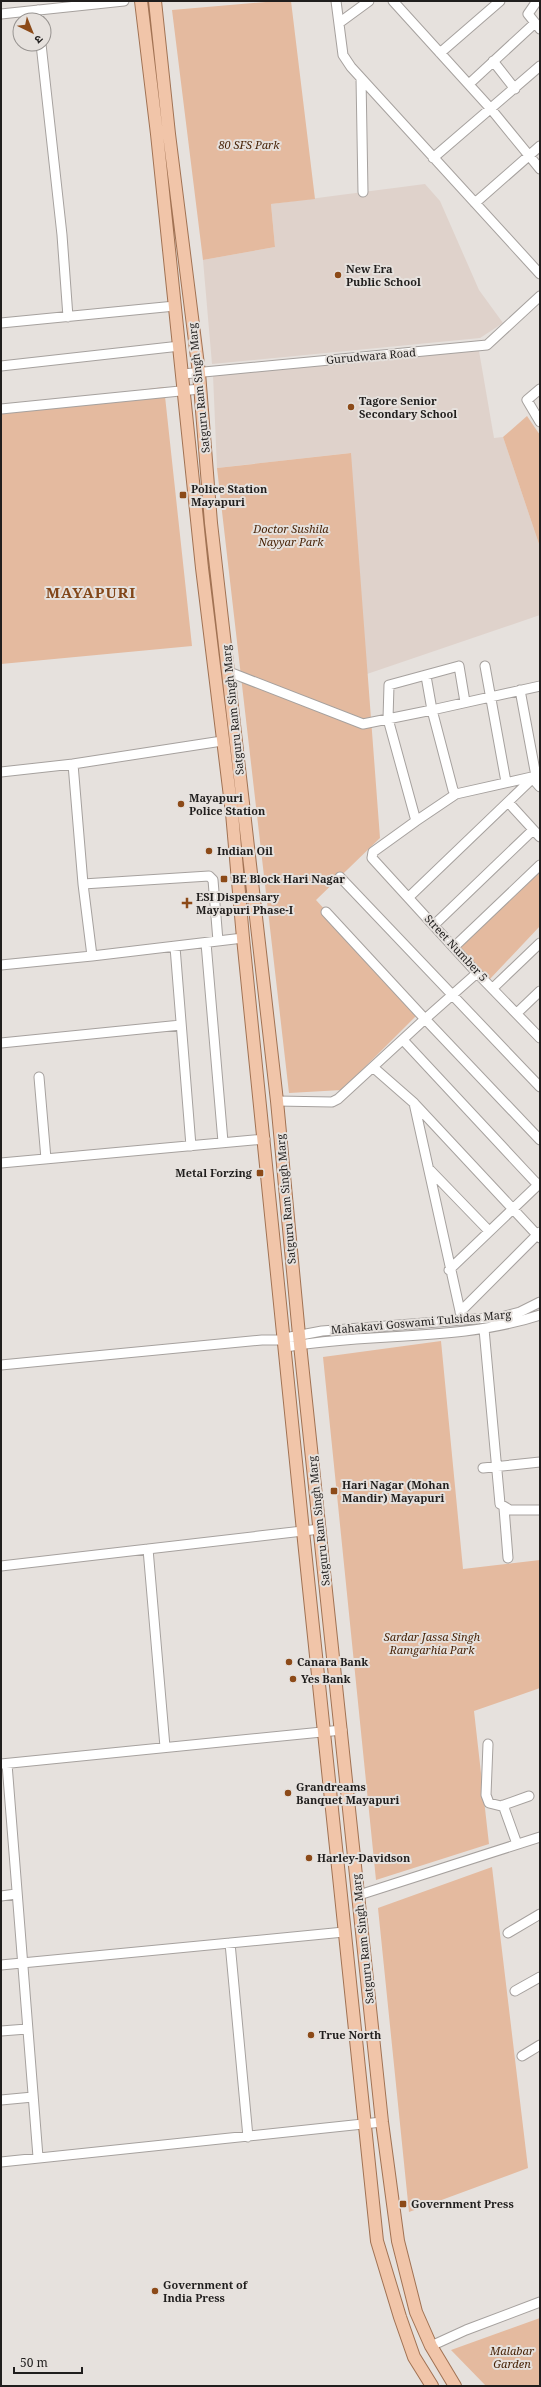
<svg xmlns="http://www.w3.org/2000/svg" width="541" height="2387" viewBox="0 0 541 2387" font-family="'Noto Serif','Noto Sans Devanagari',serif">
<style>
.built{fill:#dfd2cb}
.green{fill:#e4ba9f}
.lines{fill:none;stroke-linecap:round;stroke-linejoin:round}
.minor-casing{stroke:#a6a19e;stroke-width:11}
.major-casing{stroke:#a17253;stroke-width:14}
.minor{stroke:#fff;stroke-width:9}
.major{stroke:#f1c5a9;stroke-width:12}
.poi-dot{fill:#8c4a18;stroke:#e6e1dd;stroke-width:1.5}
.labels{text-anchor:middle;stroke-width:4;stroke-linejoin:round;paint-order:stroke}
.park-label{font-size:11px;font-style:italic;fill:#441f03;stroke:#e6e1dd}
.poi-label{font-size:11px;font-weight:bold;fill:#201e1d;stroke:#e6e1dd;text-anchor:start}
.street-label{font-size:11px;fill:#201e1d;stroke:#e6e1dd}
.district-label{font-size:15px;font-weight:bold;letter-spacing:1px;fill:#824619;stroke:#e6e1dd}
</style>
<rect width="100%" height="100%" fill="#e6e1dd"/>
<path class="built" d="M425,184L440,201L479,290L503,323L480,338L212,364L203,260L275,247L271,204Z
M479,351L494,438L503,437L540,547V615L367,674L350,453L217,468L213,375Z"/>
<path class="green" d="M278,1H291L315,199L271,204L275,247L203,260L172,10Z
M164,387L192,646L1,664V408Z
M527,416L540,435V547L503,437Z
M351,453L380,838L316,900L419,1013L342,1090L289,1093L217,468Z
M540,872V926L489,980L460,948Z
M441,1341L463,1569L540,1560V1688L474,1711L489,1844L376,1880L323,1357Z
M492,1867L528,2168L409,2212L378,1908Z
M540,2318V2386H486L451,2350Z"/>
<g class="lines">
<g class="minor-casing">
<path id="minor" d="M336,1L343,55L351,67L540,274
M393,1L491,109L540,169
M537,1L528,14L540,29
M38,10L39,20
M1,14L124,1
M339,23L369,1
M41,44L62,235L68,317
M440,53L500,1
M493,61L515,89
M361,78L363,192
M469,84L535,23
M433,158L540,66
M475,203L540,146
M1,323L175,306
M1,366L180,346
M183,374L487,345L540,296
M540,389L527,400L540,422
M1,409L200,389
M485,666L506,782
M229,672L363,724L432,710L453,790L456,794L536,776L520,690
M426,676L432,710L540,686
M465,702L459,666L389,685L388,719L416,821L373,852L372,858L477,973L540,1038
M222,741L73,764L83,884L92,956L243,938
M1,772L73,764
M533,779L540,787
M508,802L540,837
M416,821L456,794
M340,877L540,1087
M83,884L209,876L213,880L218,941
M409,897L535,776
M434,925L533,830
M206,943L223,1142
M175,947L191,1146
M454,947L540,865
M1,965L92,956
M477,973L425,1019L540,1140
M493,988L540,943
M517,1013L540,991
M403,1040L538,1185
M1,1043L181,1025
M374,1068L414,1103L462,1320
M39,1077L46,1159
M277,1101L332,1102L338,1099L425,1019L326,912
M414,1103L540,1238
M1,1163L265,1139
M429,1169L489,1231
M449,1270L540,1183
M460,1312L540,1232
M484,1329L500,1504L510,1510H540
M285,1338L322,1331L501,1317L520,1312L540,1302
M286,1347C369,1332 458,1342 540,1315
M1,1365L262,1340H285
M483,1468L540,1462
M504,1508L508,1558
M148,1549L165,1747
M1,1566L320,1529
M488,1744L486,1795L489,1803L501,1806L529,1796
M1,1764L342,1730
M7,1764L38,2157
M503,1805L517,1844
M359,1895L540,1837
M1,1896L16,1894
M508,1933L540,1914
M230,1943L248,2137
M1,1965L344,1932
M515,1991L540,1977
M1,2031L27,2029
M522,2056L540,2045
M1,2100L33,2097
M1,2162L382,2122
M431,2346L466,2330L540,2302"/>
</g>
<g class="major-casing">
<path id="major" d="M141,1L157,134L202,568L232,813L243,938L303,1531L377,2241L400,2317L414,2357L432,2386
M155,1L169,134L199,373L211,523L277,1101L299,1335L382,2122L398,2241L416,2312L431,2346L455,2386"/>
</g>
<use href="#minor" class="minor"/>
<use href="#major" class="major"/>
</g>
<g class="poi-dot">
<circle cx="338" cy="275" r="4"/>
<circle cx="351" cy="407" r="4"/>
<rect x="179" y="491" width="8" height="8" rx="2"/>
<circle cx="181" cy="804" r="4"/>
<circle cx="209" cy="851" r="4"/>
<rect x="220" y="875" width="8" height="8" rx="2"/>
<path d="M185 897h4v4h4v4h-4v4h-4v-4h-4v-4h4z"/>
<rect x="256" y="1169" width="8" height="8" rx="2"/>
<rect x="330" y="1487" width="8" height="8" rx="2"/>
<circle cx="289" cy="1662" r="4"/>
<circle cx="293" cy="1679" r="4"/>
<circle cx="288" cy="1793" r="4"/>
<circle cx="309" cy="1858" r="4"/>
<circle cx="311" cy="2035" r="4"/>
<rect x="399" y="2200" width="8" height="8" rx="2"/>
<circle cx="155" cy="2291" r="4"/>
</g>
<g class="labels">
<g class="park-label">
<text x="249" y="149">80 SFS Park</text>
<text x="291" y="533">Doctor Sushila<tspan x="291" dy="13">Nayyar Park</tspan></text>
<text x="432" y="1641">Sardar Jassa Singh<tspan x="432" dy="13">Ramgarhia Park</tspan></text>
<text x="512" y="2355">Malabar<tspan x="512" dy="13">Garden</tspan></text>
</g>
<g class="poi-label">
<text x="346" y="273">New Era<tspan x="346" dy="13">Public School</tspan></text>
<text x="359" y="405">Tagore Senior<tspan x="359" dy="13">Secondary School</tspan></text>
<text x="191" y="493">Police Station<tspan x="191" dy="13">Mayapuri</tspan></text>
<text x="189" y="802">Mayapuri<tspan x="189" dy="13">Police Station</tspan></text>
<text x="217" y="855">Indian Oil</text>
<text x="232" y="883">BE Block Hari Nagar</text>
<text x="196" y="901">ESI Dispensary<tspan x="196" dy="13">Mayapuri Phase-I</tspan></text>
<text x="252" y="1177" text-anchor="end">Metal Forzing</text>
<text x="342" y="1489">Hari Nagar (Mohan<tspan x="342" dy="13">Mandir) Mayapuri</tspan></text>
<text x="297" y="1666">Canara Bank</text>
<text x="301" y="1683">Yes Bank</text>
<text x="296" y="1791">Grandreams<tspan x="296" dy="13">Banquet Mayapuri</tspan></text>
<text x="317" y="1862">Harley-Davidson</text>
<text x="319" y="2039">True North</text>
<text x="411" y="2208">Government Press</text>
<text x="163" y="2289">Government of<tspan x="163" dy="13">India Press</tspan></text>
</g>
<g class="street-label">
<text transform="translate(371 356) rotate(-5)" y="4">Gurudwara Road</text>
<text transform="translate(199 388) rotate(-96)" y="4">Satguru Ram Singh Marg</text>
<text transform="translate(233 710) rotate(-96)" y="4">Satguru Ram Singh Marg</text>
<text transform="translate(456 948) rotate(47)" y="4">Street Number 5</text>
<text transform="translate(286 1199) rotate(-95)" y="4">Satguru Ram Singh Marg</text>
<text transform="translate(421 1322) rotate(-5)" y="4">Mahakavi Goswami Tulsidas Marg</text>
<text transform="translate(319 1521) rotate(-96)" y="4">Satguru Ram Singh Marg</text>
<text transform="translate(363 1939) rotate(-96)" y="4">Satguru Ram Singh Marg</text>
</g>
<g class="district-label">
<text x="91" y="598">MAYAPURI</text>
</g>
</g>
<rect width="541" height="2387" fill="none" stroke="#201e1d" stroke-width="4"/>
<g transform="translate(32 32) rotate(137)"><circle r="19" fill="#e6e1dd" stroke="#979390"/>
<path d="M0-3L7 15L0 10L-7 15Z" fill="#8c4a18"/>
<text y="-6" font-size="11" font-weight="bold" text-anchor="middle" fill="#201e1d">उ</text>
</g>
<path d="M14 2367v6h68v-6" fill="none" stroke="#201e1d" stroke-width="2"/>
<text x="20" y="2367" font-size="12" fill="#201e1d" stroke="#e6e1dd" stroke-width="3" paint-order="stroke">50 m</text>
</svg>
